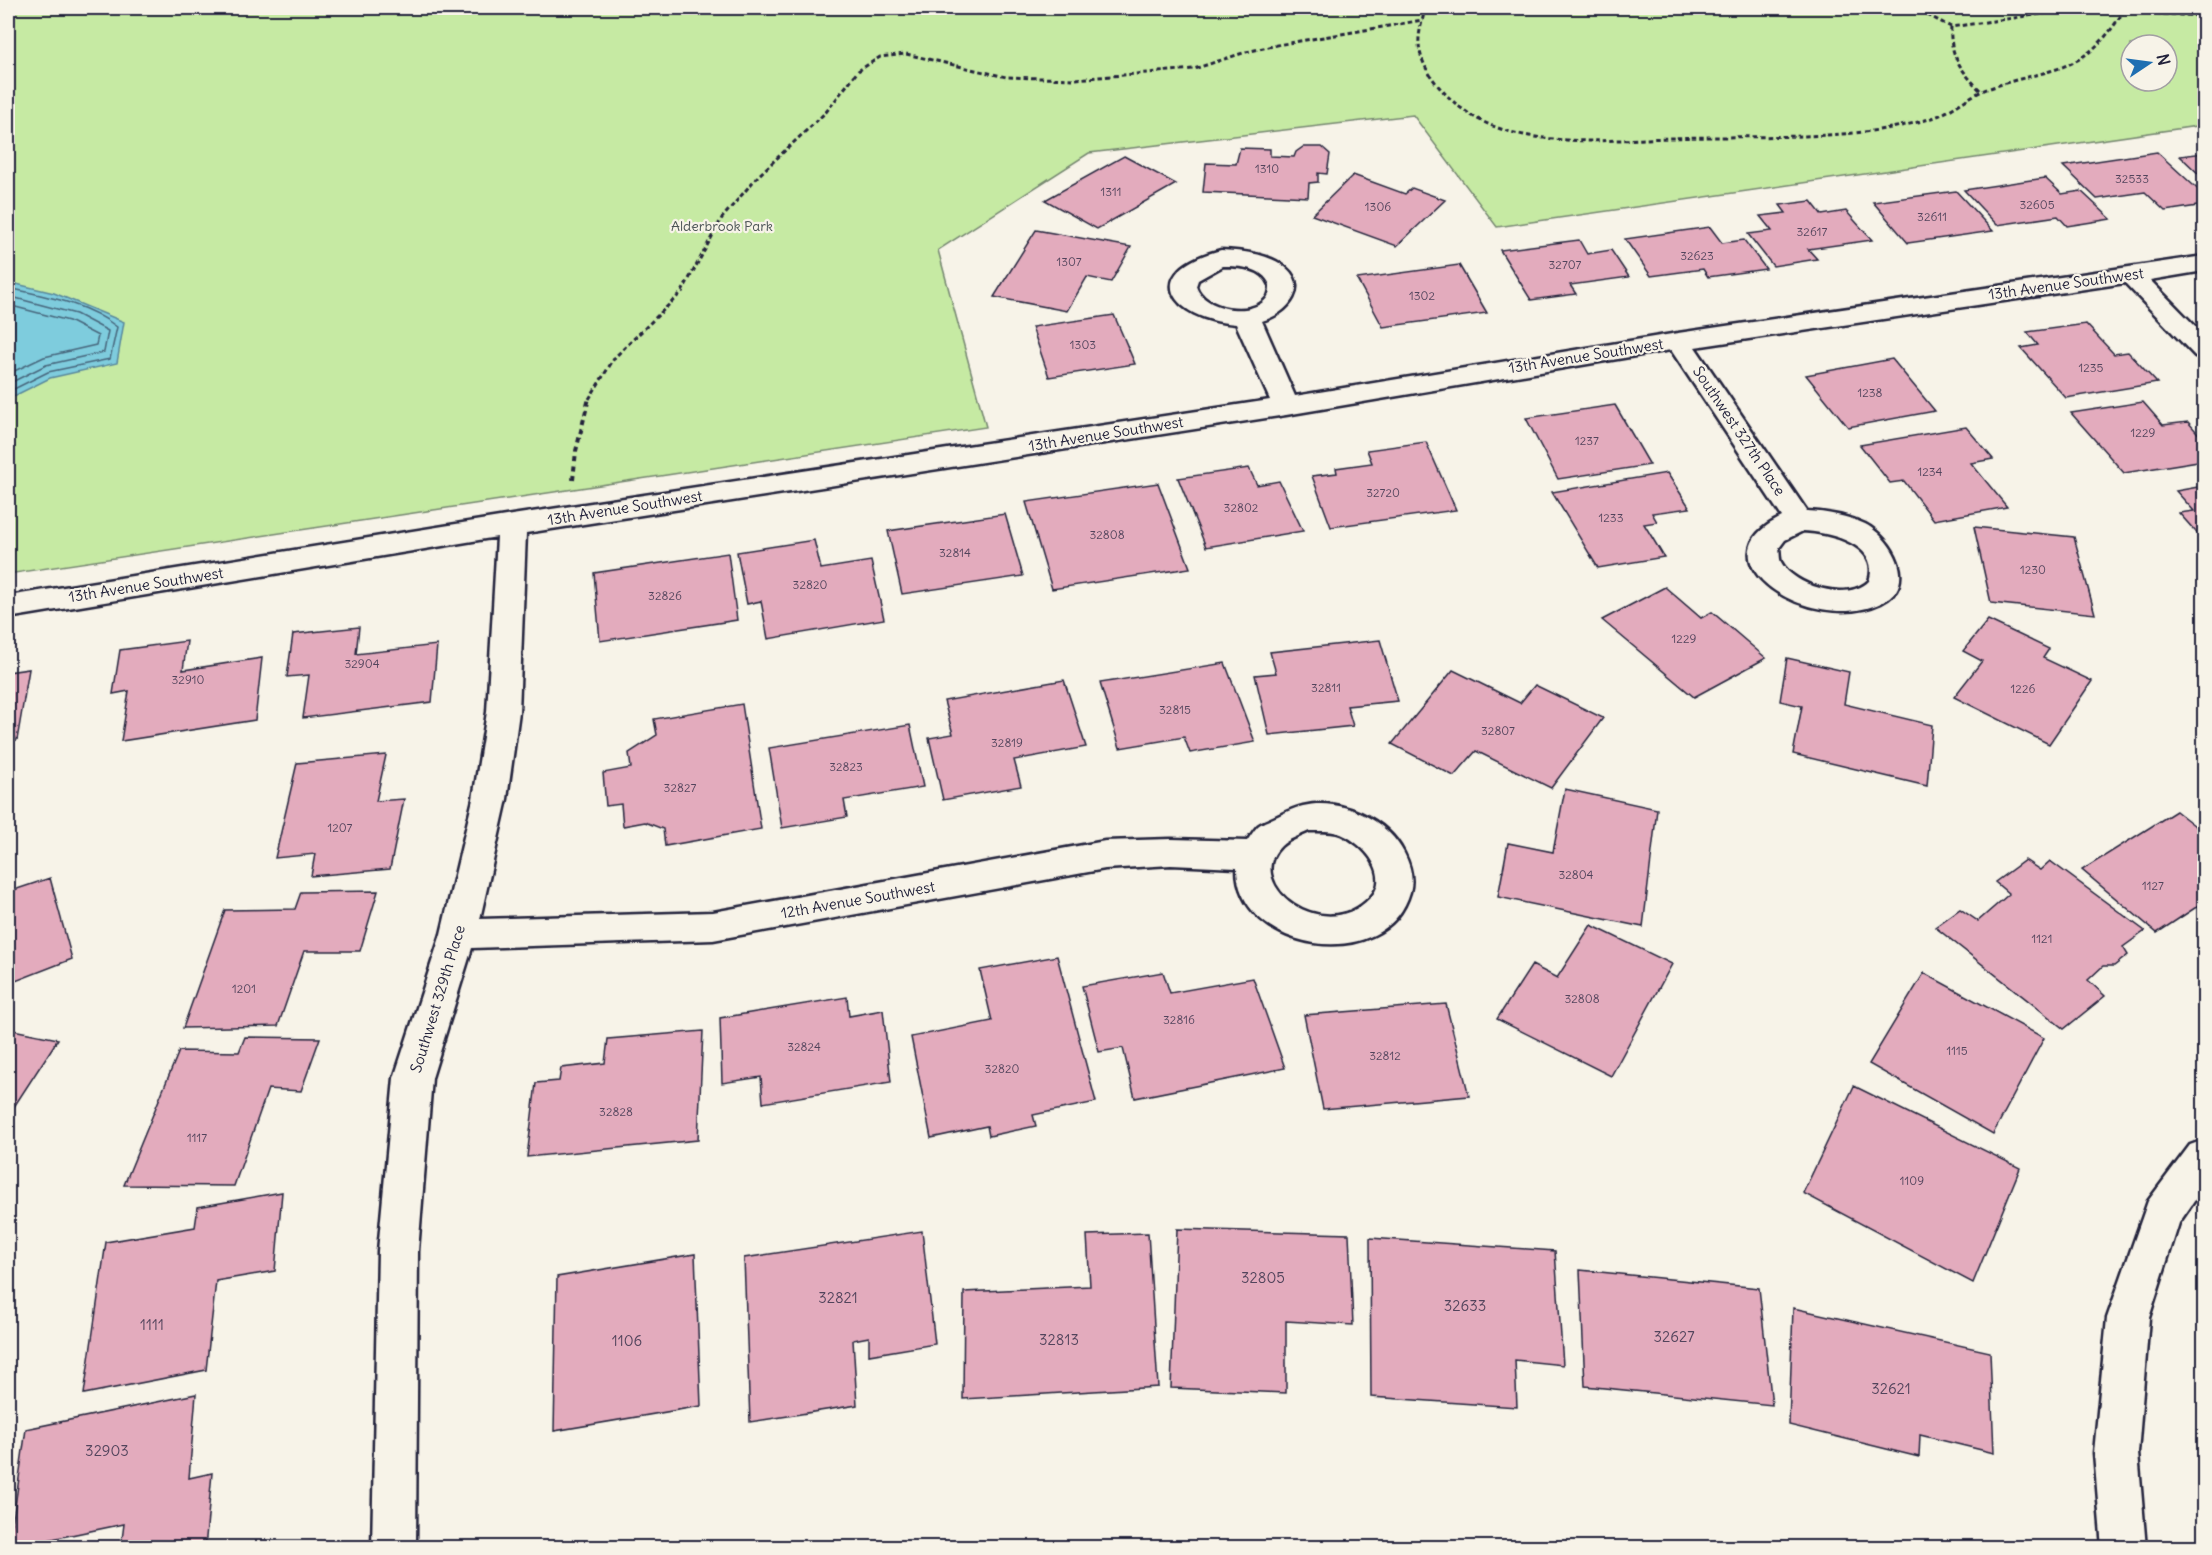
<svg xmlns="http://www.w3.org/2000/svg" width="2212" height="1555" viewBox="0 0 2212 1555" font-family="Delius,sans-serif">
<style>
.green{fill:#c6eaa3;stroke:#74866f;stroke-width:1.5;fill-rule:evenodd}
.water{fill:#7eccdd;stroke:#59889c;stroke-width:1.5}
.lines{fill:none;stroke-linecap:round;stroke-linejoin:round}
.shore{stroke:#47667c;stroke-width:1.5}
.building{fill:#e3abbd;stroke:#22223b;stroke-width:1.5}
.minor-casing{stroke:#22223b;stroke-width:5}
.path-far1{stroke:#22223b;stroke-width:3;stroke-dasharray:4.5 3;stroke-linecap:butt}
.path{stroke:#22223b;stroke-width:4;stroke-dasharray:5 4.5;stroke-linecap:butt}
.minor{fill:#f7f3e8;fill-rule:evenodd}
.labels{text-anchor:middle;stroke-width:4.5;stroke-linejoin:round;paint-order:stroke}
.number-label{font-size:12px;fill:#52445c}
.far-park-label{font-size:14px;fill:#4b5455;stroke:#f7f3e8}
.street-label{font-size:15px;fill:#22223b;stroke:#f7f3e8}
.near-number-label{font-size:15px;fill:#52445c}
</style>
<rect width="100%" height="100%" fill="#f7f3e8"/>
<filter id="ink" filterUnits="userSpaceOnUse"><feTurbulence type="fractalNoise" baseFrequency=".0167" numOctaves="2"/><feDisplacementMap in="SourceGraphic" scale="12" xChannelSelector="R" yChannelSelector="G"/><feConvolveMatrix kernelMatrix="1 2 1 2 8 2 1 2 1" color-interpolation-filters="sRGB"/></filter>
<g filter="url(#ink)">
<path class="green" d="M8,8H2204V125L1497,227L1413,115L1089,153L938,250L986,427L8,574ZM2131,45H2167V81H2131Z"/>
<path class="water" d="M8,282L54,293L124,322L117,363L50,378L8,399Z"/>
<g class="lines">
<path class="shore" d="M8,288C45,296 87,303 117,327L110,359L48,372L8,392
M8,296L76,314L108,331L104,352L46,365L8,384
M8,305L69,321L98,336L96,345L44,357L8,374"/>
</g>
<path class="building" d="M1303,147H1322L1330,154L1327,174L1318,173V182L1309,183L1308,197L1203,192L1206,163L1236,164L1240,148L1270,149V156L1294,157L1296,152Z
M2157,152L2204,195V205L2165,211L2145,192L2097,199L2063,166Z
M2204,153V179L2180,156Z
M1124,156L1176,184L1097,229L1045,200Z
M1353,175L1405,194L1412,188L1445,200L1397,246L1312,215Z
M2045,178L2062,194L2081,191L2111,219L2067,226L2058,216L1997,225L1964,190Z
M1956,191L1993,231L1908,243L1873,202Z
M1811,201L1822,215L1846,211L1872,240L1808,249L1817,259L1773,266L1748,234L1772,231L1760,216L1786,213L1780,205Z
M1710,227L1722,243L1744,240L1766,269L1708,277L1703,269L1651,276L1625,239Z
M1036,230L1131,247L1111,282L1087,277L1067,311L994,297Z
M1579,240L1587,254L1611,250L1629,277L1570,285L1576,294L1531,300L1500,250Z
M1459,265L1487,313L1383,327L1357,279Z
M1114,315L1135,364L1049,377L1032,327Z
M2086,324L2114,354L2128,352L2157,383L2066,398L2021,348L2038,345L2027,332Z
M1892,359L1935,411L1848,427L1806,375Z
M2143,402L2163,425L2188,422L2204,440V460L2124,473L2071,413Z
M1615,405L1650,465L1558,479L1526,418Z
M1966,427L1993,459L1971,463L2007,507L1934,520L1904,481L1890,483L1860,445Z
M1426,442L1456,510L1331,527L1312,476L1337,473L1336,468L1372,463L1367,450Z
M1249,468L1257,485L1279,481L1303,531L1206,547L1178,478Z
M1667,473L1690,508L1652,513L1657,522L1644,524L1664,557L1598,568L1552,492Z
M1158,483L1190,568L1052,589L1026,502Z
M2204,486V541L2179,513L2194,511L2176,491Z
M1005,514L1023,576L902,594L888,531Z
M1974,527L2074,537L2095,614L1991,603Z
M814,540L821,569L871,561L884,619L768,639L761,601L747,604L737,552Z
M728,553L737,620L600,641L594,573Z
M1665,587L1701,618L1712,612L1766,658L1694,697L1602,620Z
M1988,620L2049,649L2043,658L2092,681L2049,744L1954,697L1982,661L1963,651Z
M359,627L356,654L437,645L432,702L303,718L309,675L287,677L293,634Z
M1380,640L1398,701L1347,706L1353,726L1269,735L1255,675L1276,673L1270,652Z
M187,641L183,670L262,658L255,720L121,741L129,691L113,694L120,650Z
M1787,658L1849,672L1844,704L1932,725L1927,786L1793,754L1802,706L1780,701Z
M1225,663L1255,742L1190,753L1184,737L1120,748L1100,683Z
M29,669L17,740L8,742V672Z
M1453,670L1520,703L1535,685L1603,718L1551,788L1476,751L1454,776L1392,744Z
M1064,680L1086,747L1014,760L1021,786L943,800L929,738L953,734L944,701Z
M742,704L761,829L665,846L663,829L645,822L623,826L621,804L606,806L603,773L631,768L629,753L657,735L654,719Z
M910,725L923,787L844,800L847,817L782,828L769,748Z
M386,755L376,801L404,799L390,869L311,876L315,854L275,858L297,763Z
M1565,789L1657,809L1643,927L1498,897L1508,843L1553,852Z
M2176,811L2204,833V902L2157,933L2082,870Z
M2025,860L2040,870L2050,861L2145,931L2123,947L2128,955L2114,966H2103L2088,980L2105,996L2064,1029L1935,927L1960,909L1978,921L2009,894L1995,882Z
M50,878L72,959L8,984V892Z
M378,891L360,951H304L278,1026L183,1028L225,910L295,909L301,892Z
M1591,925L1672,964L1611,1076L1497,1019L1532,965L1557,978Z
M1057,956L1096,1102L1033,1115L1036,1126L989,1136L987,1126L931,1138L911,1037L992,1021L980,970Z
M1163,972L1170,993L1253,978L1285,1068L1135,1098L1123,1048L1099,1052L1082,986Z
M1924,973L2044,1038L1993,1134L1869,1064Z
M847,997L849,1016L883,1010L891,1082L763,1103L761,1077L722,1083L720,1018Z
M1446,1004L1469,1096L1323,1109L1304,1015Z
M8,1029L58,1039L8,1116Z
M703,1031L698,1140L527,1157L536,1083L559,1081L561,1068L605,1063L608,1039Z
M245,1037L320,1038L301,1091L268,1089L234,1186L124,1185L179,1051L239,1052Z
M1854,1086L2020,1168L1973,1283L1803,1193Z
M282,1192L275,1271L216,1281L206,1370L84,1394L106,1242L195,1227L198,1207Z
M1177,1229L1349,1234L1353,1325L1286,1321V1393L1171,1388Z
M922,1231L935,1344L869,1355V1337L853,1340L857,1405L750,1422L744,1258Z
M1148,1233L1158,1387L963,1399L964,1292L1090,1286L1087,1235Z
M1370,1238L1555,1251L1563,1365L1515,1360L1517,1407L1371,1397Z
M695,1254L701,1406L554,1431L557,1277Z
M1580,1270L1759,1288L1772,1405L1585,1386Z
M1793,1308L1990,1352L1994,1453L1920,1435L1919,1457L1789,1425Z
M196,1394L189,1478L212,1473L205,1548H121L124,1524L9,1548L26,1429Z"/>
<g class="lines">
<g class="minor-casing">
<path id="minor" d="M1221,250C1240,251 1264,253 1281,264C1313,285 1288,314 1262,321L1295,396L1678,333L2204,256V271L2150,280L2204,335V358L2195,356L2125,283L1695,347L1807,511C1827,512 1848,516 1865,524C1892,538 1920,585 1881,603C1811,636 1692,559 1782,517L1671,350L1286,415L526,533L519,712L507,799L480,919L713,912L1105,841L1171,839L1247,841C1250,837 1254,830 1258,826C1263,822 1272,819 1278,816C1286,812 1294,808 1303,806C1340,797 1387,819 1404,853C1410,865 1414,878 1410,892C1386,976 1237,952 1237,868L1171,865L1105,869L713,940L472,948L432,1078L418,1251L416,1548H372L378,1251L394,1078L441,934L473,799L487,712L497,537L8,618V596L512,515L1270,400L1236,324C1169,319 1140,271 1221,250ZM1223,266C1239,266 1263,267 1270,285C1270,289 1270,294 1267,298C1252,318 1203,310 1196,286L1198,280ZM1803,531C1828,532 1882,544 1869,581C1849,602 1794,587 1781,562C1779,558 1780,552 1779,548L1785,540ZM1309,831C1319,831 1332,830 1341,834C1363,843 1393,875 1370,898C1325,946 1241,885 1281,846C1288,839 1301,835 1309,831Z
M2204,1140V1187L2179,1223L2149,1318L2138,1453L2146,1548H2102L2094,1453L2107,1318L2148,1201L2190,1145Z"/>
</g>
<path class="path-far1" d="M1425,8C1423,20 1418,32 1419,44C1420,61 1430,77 1441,89C1480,134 1531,139 1588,141C1632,140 1676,137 1720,137C1789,136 1862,139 1929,119C1951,113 1968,95 1990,88C2054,66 2083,76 2123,12
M1914,8L1951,27L2055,12H2123L2204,16
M1951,27C1949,55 1962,72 1981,91
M589,399L615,357L682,292L722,218L758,176L826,112L858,71L880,57L906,54L1006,77L1075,79L1194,69L1246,52L1277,45L1423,20"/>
<path class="path" d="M573,480L576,451L589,398"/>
<use href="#minor" class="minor"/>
</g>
</g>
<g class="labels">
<g class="number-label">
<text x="1267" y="173">1310</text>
<text x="2132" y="183">32533</text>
<text x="1111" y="196">1311</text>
<text x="2037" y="209">32605</text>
<text x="1378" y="211">1306</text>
<text x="1932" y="221">32611</text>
<text x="1812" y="236">32617</text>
<text x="1697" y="260">32623</text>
<text x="1069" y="266">1307</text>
<text x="1565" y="269">32707</text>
<text x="1422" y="300">1302</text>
<text x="1083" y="349">1303</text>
<text x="2091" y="372">1235</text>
<text x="1870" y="397">1238</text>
<text x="2143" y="437">1229</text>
<text x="1587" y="445">1237</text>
<text x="1930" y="476">1234</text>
<text x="1383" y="497">32720</text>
<text x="1241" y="512">32802</text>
<text x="1611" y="522">1233</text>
<text x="1107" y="539">32808</text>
<text x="955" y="557">32814</text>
<text x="2033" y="574">1230</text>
<text x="810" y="589">32820</text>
<text x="665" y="600">32826</text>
<text x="1684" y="643">1229</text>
<text x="362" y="668">32904</text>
<text x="188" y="684">32910</text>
<text x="1326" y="692">32811</text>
<text x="2023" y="693">1226</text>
<text x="1175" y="714">32815</text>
<text x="1498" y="735">32807</text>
<text x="1007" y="747">32819</text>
<text x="846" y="771">32823</text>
<text x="680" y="792">32827</text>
<text x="340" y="832">1207</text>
<text x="1576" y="879">32804</text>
<text x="2153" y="890">1127</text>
<text x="2042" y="943">1121</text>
<text x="244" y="993">1201</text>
<text x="1582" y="1003">32808</text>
<text x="1179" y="1024">32816</text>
<text x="804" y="1051">32824</text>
<text x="1957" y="1055">1115</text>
<text x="1385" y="1060">32812</text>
<text x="1002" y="1073">32820</text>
<text x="616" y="1116">32828</text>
<text x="197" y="1142">1117</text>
<text x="1912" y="1185">1109</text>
</g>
<g class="far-park-label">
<text x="722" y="231">Alderbrook Park</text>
</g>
<g class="street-label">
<text transform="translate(2066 284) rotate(-8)" y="5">13th Avenue Southwest</text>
<text transform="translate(1586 356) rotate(-9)" y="5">13th Avenue Southwest</text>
<text transform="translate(1739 431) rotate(56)" y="5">Southwest 327th Place</text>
<text transform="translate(1106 434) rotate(-9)" y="5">13th Avenue Southwest</text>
<text transform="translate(625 508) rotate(-9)" y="5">13th Avenue Southwest</text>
<text transform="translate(146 585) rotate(-9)" y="5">13th Avenue Southwest</text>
<text transform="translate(858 900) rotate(-10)" y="5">12th Avenue Southwest</text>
<text transform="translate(438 999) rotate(-73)" y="5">Southwest 329th Place</text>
</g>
<g class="near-number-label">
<text x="1263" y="1283">32805</text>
<text x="838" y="1303">32821</text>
<text x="1465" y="1311">32633</text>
<text x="152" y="1330">1111</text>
<text x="1674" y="1342">32627</text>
<text x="1059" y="1345">32813</text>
<text x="627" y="1346">1106</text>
<text x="1891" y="1394">32621</text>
<text x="107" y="1456">32903</text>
</g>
</g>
<rect width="2212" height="1555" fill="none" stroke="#f7f3e8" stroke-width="30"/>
<rect x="15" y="15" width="2182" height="1525" fill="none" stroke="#22223b" stroke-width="2" filter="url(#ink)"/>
<g transform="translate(2149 63) rotate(77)"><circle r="28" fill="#f7f3e8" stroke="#a29fa3" stroke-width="1.5"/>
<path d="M0-4.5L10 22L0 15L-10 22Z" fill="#1f6fb2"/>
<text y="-9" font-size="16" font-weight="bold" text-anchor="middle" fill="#22223b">N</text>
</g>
</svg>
